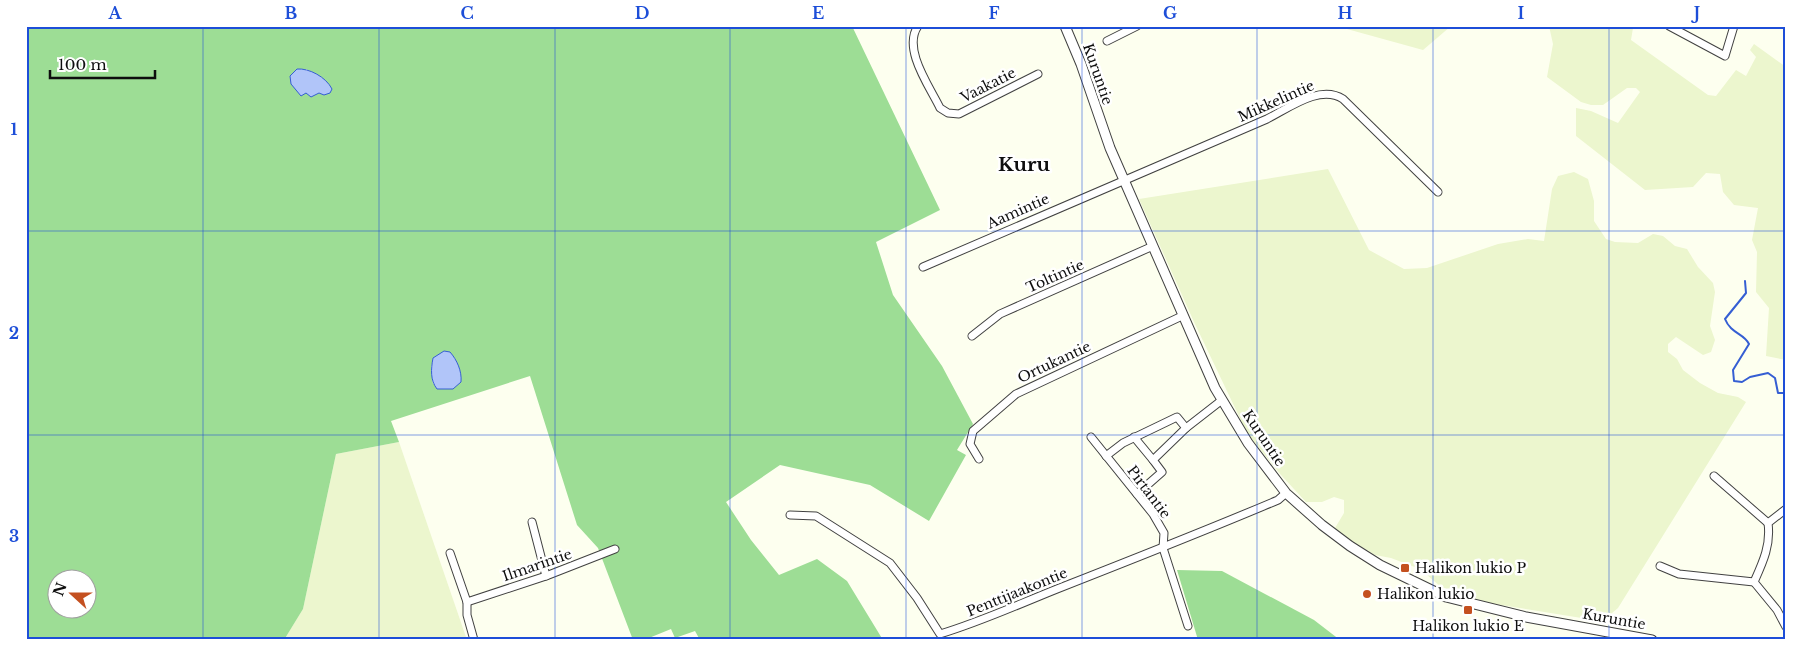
<svg xmlns="http://www.w3.org/2000/svg" width="1812" height="666" font-family="'Libre Baskerville',serif">
	<rect width="100%" height="100%" fill="#fdffef"/>
	<g fill="#ecf6ce">
		<polygon points="1336,26 1451,26 1423,50"/>
		<polygon points="1549,26 1631,26 1633,28 1631,40 1708,95 1716,96 1736,70 1746,76 1756,57 1750,50 1754,44 1786,67 1786,360 1766,356 1769,308 1756,292 1757,252 1752,240 1758,208 1734,205 1723,192 1720,174 1706,173 1693,187 1645,190 1576,136 1576,108 1591,111 1618,123 1640,92 1636,88 1627,88 1603,105 1591,105 1581,102 1547,77 1553,44"/>
		<polygon points="1328,169 1369,250 1404,269 1427,268 1498,244 1528,239 1544,241 1552,189 1558,176 1574,172 1588,179 1594,201 1594,221 1606,239 1615,242 1638,243 1653,234 1663,236 1675,246 1687,249 1698,267 1713,283 1715,292 1710,326 1715,340 1711,352 1703,355 1676,337 1668,344 1668,352 1677,359 1683,370 1700,383 1718,393 1738,397 1746,402 1618,608 1605,619 1594,620 1489,603 1441,587 1420,569 1391,558 1375,555 1346,538 1335,528 1344,513 1344,500 1334,497 1322,502 1306,502 1281,475 1247,433 1194,322 1139,199"/>
		<polygon points="399,442 467,640 284,640 303,609 336,454"/>
	</g>
	<g fill="#9ddd95" fill-rule="evenodd">
		<path d="M26,26H852L940,210L876,242L893,295L942,366L973,424L957,450L966,455L929,521L870,485L780,465L726,502L751,540L779,575L817,559L847,581L883,640H700L695,631L675,638L671,629L644,640H633L598,548L577,525L530,376L391,421L399,442L336,454L303,609L284,640H26ZM306,69L322,78L301,96ZM433,358L458,367L461,382L433,384L431,369ZM58,578H88V608H58Z"/>
		<polygon points="1177,570 1222,571 1314,620 1340,640 1198,640"/>
	</g>
	<g fill="#b1c5f9" stroke="#355ed3">
		<path d="M297,69C309,68 326,77 332,89L330,93L324,95L319,93L311,97L306,93L301,96L291,84L290,76Z"/>
		<path d="M444,351L450,352C457,360 462,371 461,382L453,389H437C430,380 431,369 433,358Z"/>
	</g>
	<g fill="none" stroke-linecap="round" stroke-linejoin="round">
		<path stroke="#355ed3" stroke-width="2" d="M1745,281L1746,293L1725,319C1731,334 1744,333 1749,344L1733,370L1734,381L1742,382L1750,377L1768,373L1775,378L1778,393H1786"/>
		<defs>
			<g id="minor">
				<path d="M918,26C902,49 930,87 940,108L948,113L959,114L1038,74"/>
				<polyline points="1669,26 1725,56 1734,26"/>
				<polyline points="1107,41 1137,26"/>
				<path d="M923,267L1267,119C1289,108 1320,84 1343,99L1438,192"/>
				<polyline points="972,336 1000,314 1153,246"/>
				<polyline points="1091,437 1153,514 1164,533 1163,548 1188,626"/>
				<polyline points="1134,437 1153,460"/>
				<polyline points="1106,456 1123,443 1177,417 1186,428"/>
				<polyline points="979,459 970,444 973,431 1016,394 1182,316"/>
				<polyline points="1714,476 1768,523"/>
				<polyline points="1137,494 1162,472 1153,460 1186,428 1222,400"/>
				<path d="M1786,509L1768,523C1771,545 1763,562 1754,582L1777,610L1786,627"/>
				<path d="M790,515L816,516L890,563L917,598L940,634C980,622 1017,605 1057,589C1131,560 1205,531 1278,500L1286,493"/>
				<polyline points="532,522 546,576"/>
				<polyline points="450,553 467,602 467,615 474,640"/>
				<polyline points="1660,566 1679,574 1754,582"/>
				<polyline points="467,602 546,576 615,549"/>
			</g>
			<polyline id="tertiary" points="1065,26 1081,64 1110,148 1215,388 1248,443 1286,493 1322,525 1350,546 1380,565 1446,597 1526,617 1652,640"/>
		</defs>
		<use href="#minor" stroke="#414141" stroke-width="9"/>
		<use href="#tertiary" stroke="#414141" stroke-width="11"/>
		<use href="#minor" stroke="#fff" stroke-width="7"/>
		<use href="#tertiary" stroke="#fff" stroke-width="9"/>
	</g>
	<path fill="none" stroke="#1d4ed8" stroke-width="1" stroke-opacity="0.55" d="M203,26V640M379,26V640M555,26V640M730,26V640M906,26V640M1082,26V640M1257,26V640M1433,26V640M1609,26V640M26,231H1786M26,435H1786"/>
	<g fill="#c45020" stroke="#fff" stroke-width="2">
		<rect x="1400" y="563" width="10" height="10" rx="2.5"/>
		<circle cx="1367" cy="594" r="5"/>
		<rect x="1463" y="605" width="10" height="10" rx="2.5"/>
	</g>
	<g text-anchor="middle" stroke-width="5" stroke-linejoin="round" paint-order="stroke">
		<g font-size="14" fill="#0e0e0e" stroke="#fff">
			<text transform="translate(1098 74) rotate(71)" y="5">Kuruntie</text>
			<text transform="translate(988 85) rotate(-27)" y="5">Vaakatie</text>
			<text transform="translate(1276 101) rotate(-24)" y="5">Mikkelintie</text>
			<text transform="translate(1018 211) rotate(-24)" y="5">Aamintie</text>
			<text transform="translate(1055 276) rotate(-24)" y="5">Toltintie</text>
			<text transform="translate(1054 362) rotate(-25)" y="5">Ortukantie</text>
			<text transform="translate(1264 438) rotate(56)" y="5">Kuruntie</text>
			<text transform="translate(1149 492) rotate(53)" y="5">Pirtantie</text>
			<text transform="translate(537 565) rotate(-19)" y="5">Ilmarintie</text>
			<text transform="translate(1017 592) rotate(-22)" y="5">Penttijaakontie</text>
			<text transform="translate(1614 619) rotate(10)" y="5">Kuruntie</text>
		</g>
		<g font-size="14" fill="#0e0e0e" stroke="#fff" text-anchor="start">
			<text x="1415" y="573">Halikon lukio P</text>
			<text x="1377" y="599">Halikon lukio</text>
			<text x="1468" y="631" text-anchor="middle">Halikon lukio E</text>
		</g>
		<g font-size="19" font-weight="bold" fill="#0e0e0e" stroke="#fff">
			<text x="1024" y="171">Kuru</text>
		</g>
	</g>
	<rect width="1812" height="666" fill="none" stroke="#ffffff" stroke-width="55"/>
	<g transform="translate(72 594) rotate(291)"><circle r="24" fill="#ffffff" stroke="#9f9f9f"/>
	<path d="M0-4L9 19L0 12L-9 19Z" fill="#c45020"/>
	<text y="-8" font-size="14" font-weight="bold" text-anchor="middle" fill="#0e0e0e">N</text>
	</g>
	<path d="M50 70v8h105v-8" fill="none" stroke="#0e0e0e" stroke-width="2.5"/>
	<text x="58" y="70" font-size="15" fill="#0e0e0e" stroke="#ffffff" stroke-width="4" paint-order="stroke">100 m</text>
	<rect x="28" y="28" width="1756" height="610" fill="none" stroke="#1d4ed8" stroke-width="2"/>
	<g font-size="16" text-anchor="middle" font-weight="bold" fill="#1d4ed8">
		<text x="115" y="19">A</text>
		<text x="291" y="19">B</text>
		<text x="467" y="19">C</text>
		<text x="642" y="19">D</text>
		<text x="818" y="19">E</text>
		<text x="994" y="19">F</text>
		<text x="1170" y="19">G</text>
		<text x="1345" y="19">H</text>
		<text x="1521" y="19">I</text>
		<text x="1697" y="19">J</text>
		<text x="14" y="135">1</text>
		<text x="14" y="339">2</text>
		<text x="14" y="542">3</text>
	</g>
</svg>
